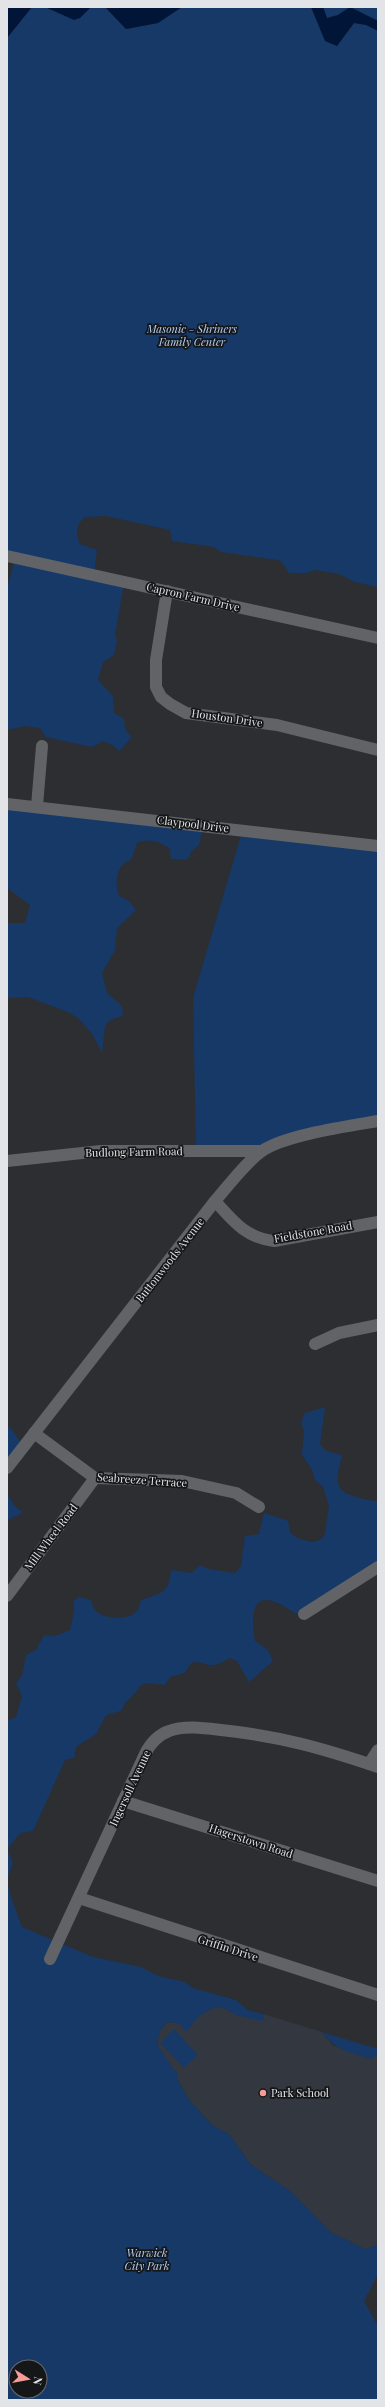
<svg xmlns="http://www.w3.org/2000/svg" width="385" height="2407" font-family="'Playfair Display',serif">
	<rect width="100%" height="100%" fill="#2c2e32"/>
	<polygon fill="#333840" points="213,2008 224,2008 236,2015 264,2020 263,2014 322,2032 332,2045 371,2059 378,2054 378,2245 365,2249 330,2232 290,2191 250,2164 230,2135 212,2125 190,2101 157,2044 160,2031 167,2022 179,2023 190,2028 191,2023 199,2016"/>
	<g fill="#163968" fill-rule="evenodd">
		<path d="M32,7H45L80,18L91,7H105L126,29L158,23L182,7H311L325,41L337,46L354,23L367,25L378,31V587L355,582L339,574L315,570L307,573H289L282,562L277,560L221,552L214,547L172,541L170,530L106,516L84,517C76,527 75,532 80,544L97,550L94,575L124,583L115,635L117,641L114,655L103,662L98,680L113,696L114,713L124,719L125,729L132,737L119,751L113,745L103,741L92,747L46,737L40,728L25,726L7,730V588L15,559L7,557V38Z"/>
		<polygon points="323,7 350,7 338,15 326,18"/>
		<polygon points="350,7 378,7 378,21"/>
		<path d="M7,805L203,827L199,845L192,851L187,860L171,859L170,849C160,841 149,838 137,843L131,860C116,864 114,883 119,896L128,900L136,910L117,928L115,950L102,973L107,993L122,1006L123,1015L109,1021L105,1026L102,1053L93,1035L79,1019L70,1013L28,997L7,998V923H25L30,905L7,888Z"/>
		<polygon points="242,832 378,846 378,1122 291,1139 250,1159 222,1151 196,1149 193,998"/>
		<path d="M325,1407L320,1444L326,1451L342,1455C338,1477 330,1490 356,1497C364,1499 371,1501 378,1501V1567L296,1614C260,1588 248,1599 255,1641L268,1650L273,1661L249,1682L237,1661L230,1658C226,1660 220,1664 215,1665C201,1667 194,1653 185,1673L170,1677L165,1685L148,1683L141,1685C134,1696 126,1699 121,1711L106,1715L96,1734L76,1747L74,1758L65,1760L33,1831L20,1833L7,1850L13,1862L7,1881L11,1897L22,1927L93,1957L141,1967L158,1976L185,1982L193,1988L236,2000L248,2010L263,2014L264,2020L261,2021L236,2015L224,2008H213L199,2016L186,2032L179,2023L167,2022L160,2031L157,2044L174,2070L178,2072V2081L190,2101L212,2125L230,2135L250,2164L290,2191L330,2232L365,2249L378,2245V2274L364,2301L378,2326V2400H7V1721L16,1717L22,1696L16,1683L22,1676L26,1655L36,1650L44,1635L55,1636L70,1630L74,1611V1601L79,1597L91,1600C92,1604 93,1610 98,1613C108,1619 129,1620 137,1611C139,1608 140,1604 141,1600C161,1593 169,1594 171,1570L192,1573L200,1565L208,1569L235,1573L241,1566L245,1536L259,1534L264,1513L288,1521L290,1532L297,1538L312,1542L320,1540L325,1534L329,1505L323,1487L315,1480L312,1470L302,1455L304,1430L301,1423L305,1413ZM16,2367H40V2391H16Z"/>
		<polygon points="10,1427 23,1446 7,1468 7,1428"/>
		<polygon points="7,1494 15,1506 23,1513 7,1520"/>
		<polygon points="174,2029 198,2055 184,2068 160,2043"/>
		<path d="M322,2032L378,2049V2054L371,2059C349,2053 336,2050 322,2032Z"/>
	</g>
	<g fill="#001537">
		<polygon points="7,7 32,7 7,38"/>
		<polygon points="45,7 91,7 80,18 74,20"/>
		<polygon points="105,7 182,7 158,23 126,29"/>
		<polygon points="311,7 323,7 327,18 338,15 350,7 378,21 378,31 366,25 354,23 337,46 325,41"/>
	</g>
	<g fill="none" stroke-linecap="round" stroke-linejoin="round">
		<g stroke="#616367" stroke-width="12">
			<polyline points="7,556 378,638"/>
			<polyline points="167,591 156,660 156,687 161,697 170,704 186,713 277,725 378,750"/>
			<polyline points="7,804 378,846"/>
			<polyline points="37,806 42,746"/>
			<polyline points="7,1161 101,1151 262,1151"/>
			<path d="M215,1201C233,1221 246,1238 274,1241L378,1222"/>
			<polyline points="315,1344 339,1333 378,1325"/>
			<polyline points="34,1433 95,1478 182,1481 236,1493 259,1507"/>
			<path d="M7,1468L215,1201C230,1184 244,1164 262,1151C285,1135 349,1126 378,1121"/>
			<polyline points="7,1596 95,1478"/>
			<polyline points="304,1614 378,1567"/>
			<polyline points="369,1764 378,1750"/>
			<polyline points="123,1801 378,1881"/>
			<polyline points="79,1898 378,1995"/>
			<path d="M50,1959L145,1754C150,1744 158,1735 169,1731C184,1725 205,1728 221,1730C279,1736 322,1748 378,1767"/>
		</g>
	</g>
	<circle fill="#f59c96" stroke="#151618" stroke-width="1.5" cx="263" cy="2093" r="4"/>
	<g text-anchor="middle" stroke-width="3.5" stroke-linejoin="round" paint-order="stroke">
		<g font-size="11" font-style="italic" fill="#b5d1f7" stroke="#151618">
			<text x="192" y="333">Masonic - Shriners<tspan x="192" dy="13">Family Center</tspan></text>
			<text x="147" y="2257">Warwick<tspan x="147" dy="13">City Park</tspan></text>
		</g>
		<g font-size="11" fill="#e3e4e7" stroke="#151618">
			<text transform="translate(193 597) rotate(13)" y="4">Capron Farm Drive</text>
			<text transform="translate(227 718) rotate(8)" y="4">Houston Drive</text>
			<text transform="translate(193 824) rotate(7)" y="4">Claypool Drive</text>
			<text transform="translate(134 1152) rotate(-1)" y="4">Budlong Farm Road</text>
			<text transform="translate(313 1232) rotate(-10)" y="4">Fieldstone Road</text>
			<text transform="translate(170 1260) rotate(-52)" y="4">Buttonwoods Avenue</text>
			<text transform="translate(142 1480) rotate(4)" y="4">Seabreeze Terrace</text>
			<text transform="translate(51 1537) rotate(-53)" y="4">Mill Wheel Road</text>
			<text transform="translate(130 1788) rotate(-65)" y="4">Ingersoll Avenue</text>
			<text transform="translate(251 1841) rotate(18)" y="4">Hagerstown Road</text>
			<text transform="translate(228 1948) rotate(18)" y="4">Griffin Drive</text>
		</g>
		<g font-size="11" fill="#e3e4e7" stroke="#151618" text-anchor="start">
			<text x="271" y="2097">Park School</text>
		</g>
	</g>
	<rect width="385" height="2407" fill="none" stroke="#e3e4e7" stroke-width="16"/>
	<g transform="translate(28 2379) rotate(101)"><circle r="19" fill="#151618" stroke="#67686b"/>
	<path d="M0-3L7 15L0 10L-7 15Z" fill="#f59c96"/>
	<text y="-6" font-size="11" font-weight="bold" text-anchor="middle" fill="#e3e4e7">N</text>
	</g>
</svg>
